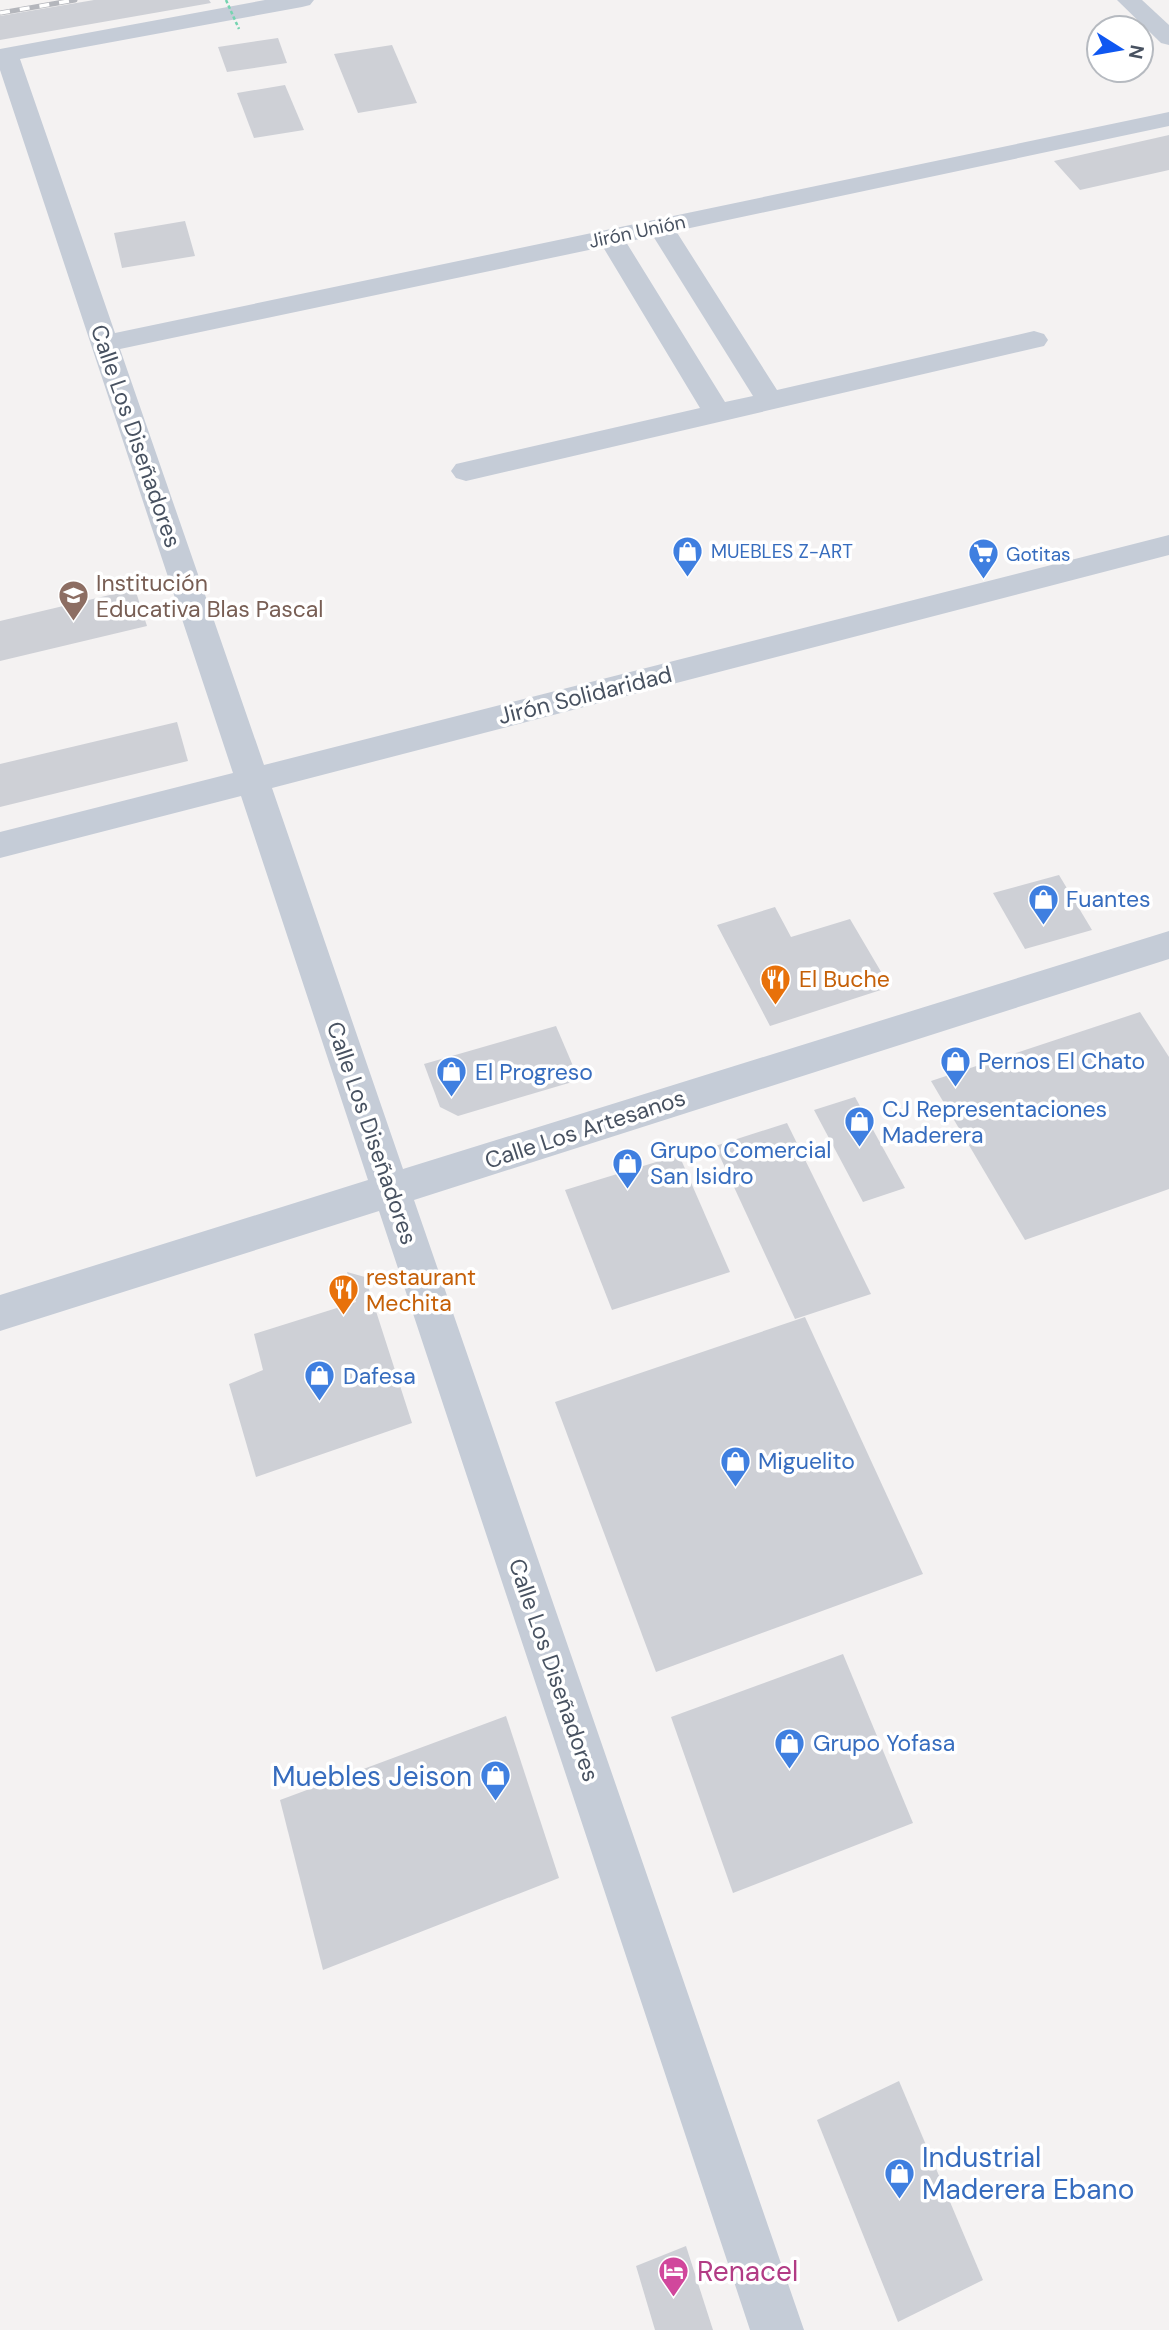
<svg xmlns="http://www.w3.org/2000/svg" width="1169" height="2330" font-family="'DM Sans',sans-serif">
	<rect width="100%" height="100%" fill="#f4f2f2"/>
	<g fill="#ced0d6">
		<polygon points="94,0 209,0 211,3 0,40 0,16"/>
		<polygon points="278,38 287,63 227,72 218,47"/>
		<polygon points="392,45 417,103 358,113 334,54"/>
		<polygon points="285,85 304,130 254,138 237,93"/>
		<polygon points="1169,135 1169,170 1080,190 1054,161"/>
		<polygon points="185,221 195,256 122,268 114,233"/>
		<polygon points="135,589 147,626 0,661 0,621"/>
		<polygon points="177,722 188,761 0,807 0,764"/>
		<polygon points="1059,875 1092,930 1025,949 993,893"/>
		<polygon points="775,907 791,937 850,919 890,987 770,1026 717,925"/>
		<polygon points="1140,1012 1169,1057 1169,1189 1025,1240 931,1081"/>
		<polygon points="556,1026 579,1080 458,1116 440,1107 424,1064"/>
		<polygon points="855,1097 905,1188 863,1202 814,1110"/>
		<polygon points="787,1123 871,1294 795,1319 715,1146"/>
		<polygon points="679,1155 730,1272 612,1310 565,1190"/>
		<polygon points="347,1272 365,1277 412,1423 256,1477 229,1384 263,1370 254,1334 356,1302"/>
		<polygon points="805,1317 923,1574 656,1672 555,1402"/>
		<polygon points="843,1654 913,1823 733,1893 671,1717"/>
		<polygon points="506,1716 559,1878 323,1970 280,1800"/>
		<polygon points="899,2081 983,2280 898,2322 817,2120"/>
		<polygon points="686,2246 713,2330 655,2330 636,2266"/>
	</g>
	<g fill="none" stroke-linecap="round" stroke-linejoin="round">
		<g fill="#c5ccd7" fill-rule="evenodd">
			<path d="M265,0H314L310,5L302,7L20,59L115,333L1169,112V126L676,231L777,390L1034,331L1044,334L1048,340L1044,346L466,481L456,478L451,471L456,464L700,408L603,247L120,349L264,765L1169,535V555L272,788L403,1169L1169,931V959L414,1200L804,2330H750L379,1211L0,1331V1295L368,1180L241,796L0,858V832L233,773L0,70V49ZM653,236L753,396L725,402L626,242Z"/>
			<polygon points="1117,0 1142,0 1169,25 1169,45 1161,43"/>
		</g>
		<defs>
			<polyline id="rail" points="0,13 75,0"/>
		</defs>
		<use href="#rail" stroke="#b4b6bc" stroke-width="5"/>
		<use href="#rail" stroke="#fff" stroke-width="3.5" stroke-dasharray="10" stroke-linecap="butt"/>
		<polyline stroke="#75d3b0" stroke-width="2.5" stroke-dasharray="3.5 2.5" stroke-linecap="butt" points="226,0 239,29"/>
	</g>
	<defs>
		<symbol id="shop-pin" viewBox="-11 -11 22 30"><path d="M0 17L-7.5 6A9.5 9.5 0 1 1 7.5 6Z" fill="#3f7fe0" stroke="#fff"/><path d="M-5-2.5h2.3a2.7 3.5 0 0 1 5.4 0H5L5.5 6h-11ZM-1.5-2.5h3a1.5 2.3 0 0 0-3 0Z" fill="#fff"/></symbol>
		<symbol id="supermarket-pin" viewBox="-11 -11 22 30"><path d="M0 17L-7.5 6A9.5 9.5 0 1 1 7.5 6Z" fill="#3f7fe0" stroke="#fff"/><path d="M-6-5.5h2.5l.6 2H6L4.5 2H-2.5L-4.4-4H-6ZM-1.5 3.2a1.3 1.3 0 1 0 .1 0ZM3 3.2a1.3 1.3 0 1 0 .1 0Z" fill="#fff"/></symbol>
		<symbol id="school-pin" viewBox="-11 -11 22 30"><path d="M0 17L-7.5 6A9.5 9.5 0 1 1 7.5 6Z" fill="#8d6e63" stroke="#fff"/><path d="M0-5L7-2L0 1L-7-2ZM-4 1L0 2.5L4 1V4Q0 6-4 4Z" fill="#fff"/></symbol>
		<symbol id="restaurant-pin" viewBox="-11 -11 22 30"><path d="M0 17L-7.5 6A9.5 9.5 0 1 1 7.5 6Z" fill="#e8710a" stroke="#fff"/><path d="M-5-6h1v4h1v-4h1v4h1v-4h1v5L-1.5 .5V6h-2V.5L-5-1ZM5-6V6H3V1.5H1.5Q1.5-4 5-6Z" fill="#fff"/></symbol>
		<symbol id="hotel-pin" viewBox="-11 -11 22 30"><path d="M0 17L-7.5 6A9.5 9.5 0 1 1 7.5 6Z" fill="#d1479c" stroke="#fff"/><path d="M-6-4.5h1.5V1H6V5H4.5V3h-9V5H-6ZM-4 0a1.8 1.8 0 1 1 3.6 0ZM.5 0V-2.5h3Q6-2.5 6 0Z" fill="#fff"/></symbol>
	</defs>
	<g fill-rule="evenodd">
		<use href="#shop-pin" x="670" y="534" width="35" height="47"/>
		<use href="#supermarket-pin" x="966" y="536" width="35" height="47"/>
		<use href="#school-pin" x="56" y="578" width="35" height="47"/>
		<use href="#shop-pin" x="1026" y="882" width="35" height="47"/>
		<use href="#restaurant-pin" x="758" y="962" width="35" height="47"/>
		<use href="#shop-pin" x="938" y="1044" width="35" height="47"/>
		<use href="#shop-pin" x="434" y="1054" width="35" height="47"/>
		<use href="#shop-pin" x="842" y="1104" width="35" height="47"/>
		<use href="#shop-pin" x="610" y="1146" width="35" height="47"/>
		<use href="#restaurant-pin" x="326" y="1272" width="35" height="47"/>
		<use href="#shop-pin" x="302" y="1358" width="35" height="47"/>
		<use href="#shop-pin" x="718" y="1444" width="35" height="47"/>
		<use href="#shop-pin" x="772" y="1726" width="35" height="47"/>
		<use href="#shop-pin" x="478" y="1758" width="35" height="47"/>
		<use href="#shop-pin" x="882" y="2156" width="35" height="47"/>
		<use href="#hotel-pin" x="656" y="2254" width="35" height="47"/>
	</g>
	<g text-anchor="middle" stroke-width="7" stroke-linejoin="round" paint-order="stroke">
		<g font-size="19" fill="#485261" stroke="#fff">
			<text transform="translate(637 231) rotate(-12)" y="7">Jirón Unión</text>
		</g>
		<g font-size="19" fill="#366cbe" stroke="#fff" text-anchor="start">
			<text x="711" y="558">MUEBLES Z-ART</text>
			<text x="1006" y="561">Gotitas</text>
		</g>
		<g font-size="23" fill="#485261" stroke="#fff">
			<text transform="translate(136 436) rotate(71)" y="8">Calle Los Diseñadores</text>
			<text transform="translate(585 695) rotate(-14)" y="8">Jirón Solidaridad</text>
			<text transform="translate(585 1129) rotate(-18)" y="8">Calle Los Artesanos</text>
			<text transform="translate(372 1133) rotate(71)" y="8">Calle Los Diseñadores</text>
			<text transform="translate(554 1670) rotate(71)" y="8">Calle Los Diseñadores</text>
		</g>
		<g font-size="23" fill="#785e54" stroke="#fff" text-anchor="start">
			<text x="96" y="591">Institución<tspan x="96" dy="26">Educativa Blas Pascal</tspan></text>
		</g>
		<g font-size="23" fill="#366cbe" stroke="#fff" text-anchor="start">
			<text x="1066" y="907">Fuantes</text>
			<text x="978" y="1069">Pernos El Chato</text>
			<text x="475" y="1080">El Progreso</text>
			<text x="882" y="1117">CJ Representaciones<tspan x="882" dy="26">Maderera</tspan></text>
			<text x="650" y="1158">Grupo Comercial<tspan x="650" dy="26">San Isidro</tspan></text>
			<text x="343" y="1384">Dafesa</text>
			<text x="758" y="1469">Miguelito</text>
			<text x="813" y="1751">Grupo Yofasa</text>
		</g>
		<g font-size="23" fill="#c56008" stroke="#fff" text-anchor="start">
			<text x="799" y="987">El Buche</text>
			<text x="366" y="1285">restaurant<tspan x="366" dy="26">Mechita</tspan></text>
		</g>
		<g font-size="28" fill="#366cbe" stroke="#fff" text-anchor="end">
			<text x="472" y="1786">Muebles Jeison</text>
			<text x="922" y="2167" text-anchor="start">Industrial<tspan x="922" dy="32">Maderera Ebano</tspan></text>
		</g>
		<g font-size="28" fill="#b23c85" stroke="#fff" text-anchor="start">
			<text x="697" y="2281">Renacel</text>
		</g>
	</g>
	<g transform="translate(1120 49) rotate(101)"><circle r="33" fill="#ffffff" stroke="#b6bac0" stroke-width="2"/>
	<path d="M0-5L12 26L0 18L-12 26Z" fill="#0f57f1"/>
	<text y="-10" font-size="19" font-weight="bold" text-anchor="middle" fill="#485261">N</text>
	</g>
</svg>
